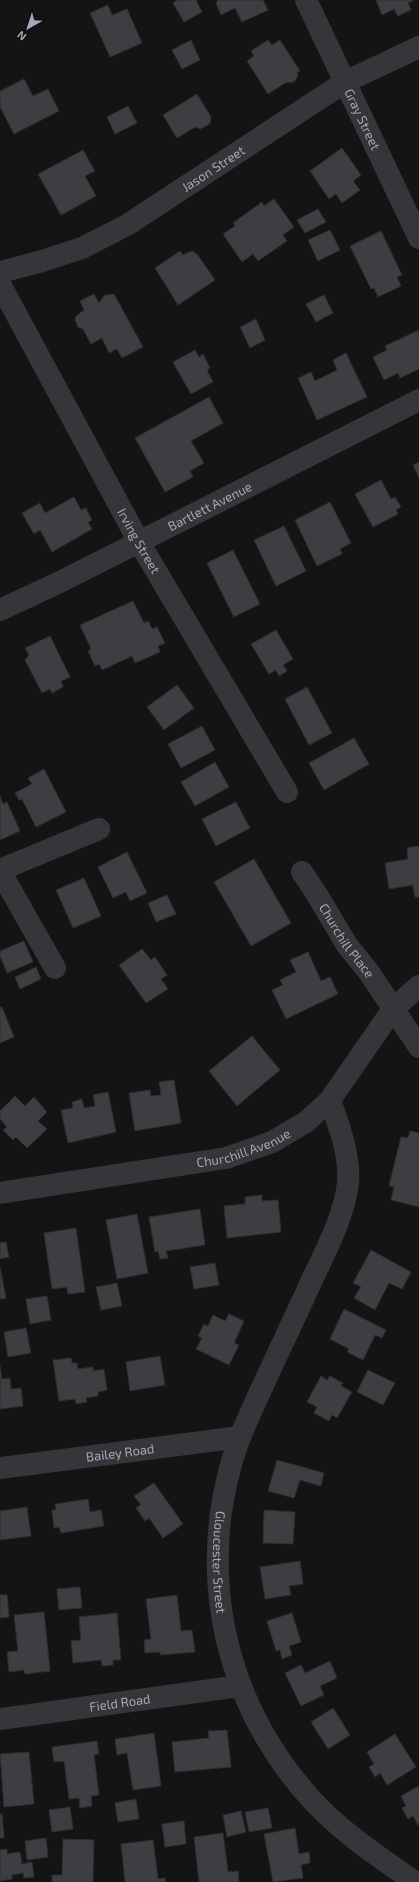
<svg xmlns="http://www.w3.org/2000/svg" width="419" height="1882" font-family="'Exo 2',sans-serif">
	<rect width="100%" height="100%" fill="#141415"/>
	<g fill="#3e3e42" stroke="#2e2e31">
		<polygon points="178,0 196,0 202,12 184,22 173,3"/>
		<polygon points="218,0 263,0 268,10 242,22 235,8 221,15 216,3"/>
		<polygon points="376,0 414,0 408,3 411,10 398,16 394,9 382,15"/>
		<polygon points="108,5 112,15 127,9 142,43 110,57 90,13"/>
		<polygon points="191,40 200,60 182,69 172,50"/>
		<polygon points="268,40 272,45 280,40 300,71 297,72 298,76 294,82 285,83 268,94 247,61 254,56 251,51"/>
		<polygon points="24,79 33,96 48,89 59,111 14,134 0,107 0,91"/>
		<polygon points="197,94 211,117 210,124 200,129 195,127 177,138 163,115"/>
		<polygon points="128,106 137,123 115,134 107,117"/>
		<polygon points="342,148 361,175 353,181 360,190 342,203 336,194 329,199 310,171"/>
		<polygon points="83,150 95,171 85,176 96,196 61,215 38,174"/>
		<polygon points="274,199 294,227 283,235 287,241 258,261 253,254 242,262 223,234 235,226 233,223 262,202 264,206"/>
		<polygon points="318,209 326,222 305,233 297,220"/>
		<polygon points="330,230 340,250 318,261 308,240"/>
		<polygon points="381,231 402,275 397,277 401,286 378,297 374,288 371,289 350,246"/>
		<polygon points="180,251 183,255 192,251 197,254 215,280 178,305 155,268"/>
		<polygon points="94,294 99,303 105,295 114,294 143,347 122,358 117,349 109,353 102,338 91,344 83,329 78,327 75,320 76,316 84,310 80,301"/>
		<polygon points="324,295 333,313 316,322 306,304"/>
		<polygon points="256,319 265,340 250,348 240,327"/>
		<polygon points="419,330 419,369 400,378 398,373 384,380 373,357 387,350 385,346"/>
		<polygon points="195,350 199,357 203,354 210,368 207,370 213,382 191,394 173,362"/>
		<polygon points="346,353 367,397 317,420 298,378 311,372 315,381 337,370 333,360"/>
		<polygon points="209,397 223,423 191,441 204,463 190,471 193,477 165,492 135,438"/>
		<polygon points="419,462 419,478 413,465"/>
		<polygon points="381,480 391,499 395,497 401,507 396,510 398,514 373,527 355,494"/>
		<polygon points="74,497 81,510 86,508 92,520 88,522 92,529 52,552 40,530 34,534 22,513 40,503 45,513"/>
		<polygon points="330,502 351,543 340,549 342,554 317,566 295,520"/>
		<polygon points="284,526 306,571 276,586 254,540"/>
		<polygon points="233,550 260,604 234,617 207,563"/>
		<polygon points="133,601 144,623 148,621 152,629 157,627 165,643 158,646 160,652 135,663 132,656 102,670 99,664 95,666 88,651 91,649 80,625"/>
		<polygon points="276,630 293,659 283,665 287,671 279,676 276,670 269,674 251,644"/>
		<polygon points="50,636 70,677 61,681 63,687 52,693 50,689 42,693 25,660 29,655 25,648"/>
		<polygon points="177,685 194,708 164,730 147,707"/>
		<polygon points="307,687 332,733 309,745 285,699"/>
		<polygon points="202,726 215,750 181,768 168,744"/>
		<polygon points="354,738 369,764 324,790 309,763"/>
		<polygon points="215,762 229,787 195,806 181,782"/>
		<polygon points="44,769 66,812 36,827 22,799 19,800 15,793 32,784 28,778"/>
		<polygon points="0,796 3,804 7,802 20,831 0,840"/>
		<polygon points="236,802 250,828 216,846 202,819"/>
		<polygon points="419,846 419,897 415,897 413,885 389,889 385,863 408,859 407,848"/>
		<polygon points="127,852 147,893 130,901 126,892 113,898 98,867"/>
		<polygon points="254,859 291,923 251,946 214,882"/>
		<polygon points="84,878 101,916 73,928 56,890"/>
		<polygon points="167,895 176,914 156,922 148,903"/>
		<polygon points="24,941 33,962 7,973 0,956 0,951"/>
		<polygon points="142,949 151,960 155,957 167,975 161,979 168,989 146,1003 119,965"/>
		<polygon points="308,952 321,981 330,977 338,994 286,1019 272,990 283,985 280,980 296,972 290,960"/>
		<polygon points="36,967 41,979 20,989 15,977"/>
		<polygon points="0,1007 2,1007 14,1037 0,1043"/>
		<polygon points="252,1036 280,1070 237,1106 209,1071"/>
		<polygon points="174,1080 181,1123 135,1131 129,1093 150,1090 151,1096 161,1095 159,1082"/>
		<polygon points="108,1092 116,1132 68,1143 61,1110 73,1108 72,1102 82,1099 84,1108 95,1106 93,1095"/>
		<polygon points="15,1096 25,1106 34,1097 47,1112 38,1121 47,1129 27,1148 16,1137 13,1140 3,1130 7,1127 0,1119 0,1111"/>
		<polygon points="410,1131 419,1133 419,1207 391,1200 394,1187 389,1186 401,1137 408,1138"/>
		<polygon points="262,1195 262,1201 278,1200 281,1232 227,1238 224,1206 245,1204 245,1197"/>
		<polygon points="200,1209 205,1245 166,1251 168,1258 160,1259 158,1251 155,1252 149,1217"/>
		<polygon points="137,1214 148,1273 117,1279 106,1220"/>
		<polygon points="76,1228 85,1292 68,1294 67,1287 52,1289 44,1233"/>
		<polygon points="6,1242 9,1257 0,1259 0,1243"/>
		<polygon points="371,1250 411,1272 402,1289 389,1283 375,1310 354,1298 361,1287 353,1283"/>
		<polygon points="215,1263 219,1285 194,1289 190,1267"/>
		<polygon points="0,1267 6,1298 0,1299"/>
		<polygon points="117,1283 122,1306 101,1310 96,1287"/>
		<polygon points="47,1296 51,1320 30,1324 26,1299"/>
		<polygon points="344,1309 386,1330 382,1338 375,1335 363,1360 347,1352 349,1349 330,1339"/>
		<polygon points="229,1314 244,1321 234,1343 239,1345 229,1365 196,1349 202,1338 198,1336 204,1324 208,1326 213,1315 225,1321"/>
		<polygon points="26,1328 31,1353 8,1357 4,1332"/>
		<polygon points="160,1356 165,1385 130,1391 126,1362"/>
		<polygon points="71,1358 72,1363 77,1363 78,1369 93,1367 93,1371 104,1369 107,1390 98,1392 98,1396 86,1398 87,1402 76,1404 75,1399 59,1401 53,1360"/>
		<polygon points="0,1366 2,1379 10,1378 11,1389 21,1388 23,1406 0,1409"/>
		<polygon points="368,1370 395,1383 383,1405 357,1392"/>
		<polygon points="321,1376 327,1380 330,1376 343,1383 341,1386 352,1392 337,1418 332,1415 329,1421 314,1413 317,1407 307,1402"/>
		<polygon points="277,1460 324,1473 321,1486 300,1480 294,1498 268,1491"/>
		<polygon points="154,1483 183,1524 163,1538 149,1518 145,1521 136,1508 141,1505 134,1496"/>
		<polygon points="88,1499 90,1512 101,1510 104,1526 61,1533 59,1527 54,1528 52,1510 56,1510 55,1504"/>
		<polygon points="27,1507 31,1536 0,1540 0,1511"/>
		<polygon points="264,1510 295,1512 293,1544 263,1543"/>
		<polygon points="300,1561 303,1584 289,1586 291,1595 265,1599 260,1567"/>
		<polygon points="80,1587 82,1608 59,1610 57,1589"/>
		<polygon points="0,1595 7,1595 9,1617 0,1618"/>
		<polygon points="177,1595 181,1631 192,1630 195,1652 160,1655 160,1652 145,1653 144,1640 151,1639 146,1599"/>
		<polygon points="44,1612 50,1671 25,1674 24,1670 9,1672 7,1652 18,1651 14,1615"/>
		<polygon points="117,1613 121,1660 113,1660 113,1665 102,1666 101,1660 73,1663 71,1641 81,1640 79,1617"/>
		<polygon points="292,1613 301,1642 289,1646 292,1655 282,1659 280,1650 276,1651 267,1621"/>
		<polygon points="330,1661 337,1678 320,1686 324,1695 301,1706 285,1673 301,1665 305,1673"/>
		<polygon points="333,1708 350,1735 328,1749 311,1722"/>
		<polygon points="227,1730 231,1767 175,1772 172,1742 209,1738 208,1731"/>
		<polygon points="154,1733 161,1786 133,1790 127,1753 117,1755 115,1739"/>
		<polygon points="395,1734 416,1767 387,1785 380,1773 375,1777 369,1767 374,1764 367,1752"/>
		<polygon points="97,1741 99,1754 94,1755 99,1795 91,1796 92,1806 80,1808 79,1798 69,1799 64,1761 54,1762 52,1747"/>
		<polygon points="29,1752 34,1804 4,1807 0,1754"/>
		<polygon points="419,1786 419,1825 418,1825 413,1816 408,1819 402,1808 406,1806 401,1796"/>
		<polygon points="136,1799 139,1819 118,1822 115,1803"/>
		<polygon points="70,1807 73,1829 52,1832 49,1810"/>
		<polygon points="268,1808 272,1828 249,1832 245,1812"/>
		<polygon points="241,1811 246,1832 227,1837 223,1815"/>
		<polygon points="0,1814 2,1814 4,1838 0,1838"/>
		<polygon points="184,1821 186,1844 165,1847 162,1824"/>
		<polygon points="295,1828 299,1854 309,1852 310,1863 301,1865 303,1878 273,1882 264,1834"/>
		<polygon points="223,1833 228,1872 238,1871 239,1882 199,1882 194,1837"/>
		<polygon points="46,1838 48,1857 27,1860 25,1841"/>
		<polygon points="63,1839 94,1840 93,1882 52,1882 52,1875 62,1875"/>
		<polygon points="153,1840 158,1879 165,1878 166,1882 125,1882 121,1844"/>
		<polygon points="7,1849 7,1854 20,1852 22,1864 32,1862 34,1877 24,1878 23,1873 12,1875 12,1879 0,1881 0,1850"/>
	</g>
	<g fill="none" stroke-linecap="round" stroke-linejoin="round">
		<g stroke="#35353a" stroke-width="22">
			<path id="s1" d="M306,0L419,238"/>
			<path id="s2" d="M0,272L39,262L82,248L127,225L345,82L419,47"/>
			<path id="s3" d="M0,284L139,542L287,792"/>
			<path id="s4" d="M0,610L60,582L419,400"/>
			<polyline points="0,870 99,829"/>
			<polyline points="0,871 55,968"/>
			<path id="s5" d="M302,872L316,893L347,945L368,971L419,1047"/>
			<path id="s6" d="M330,1100C339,1126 350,1154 348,1182C345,1215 325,1252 311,1282C288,1333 263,1383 241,1435C231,1459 225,1487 221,1512C207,1618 239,1719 311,1799C341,1832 379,1857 415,1882"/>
			<path id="s7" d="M0,1193L226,1158L272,1142L306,1122L330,1100L393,1009L419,986"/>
			<path id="s8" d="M0,1468L240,1437"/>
			<path id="s9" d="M0,1719L240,1686"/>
		</g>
	</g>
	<g text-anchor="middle" stroke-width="3" stroke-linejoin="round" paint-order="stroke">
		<g font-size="13" fill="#a5a8b6" stroke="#0f0f10">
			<text dy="5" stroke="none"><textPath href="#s1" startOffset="132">Gray Street</textPath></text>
			<text dy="5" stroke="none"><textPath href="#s2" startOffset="239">Jason Street</textPath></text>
			<text dy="5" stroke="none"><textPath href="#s4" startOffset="234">Bartlett Avenue</textPath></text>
			<text dy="5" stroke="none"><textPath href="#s3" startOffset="292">Irving Street</textPath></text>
			<text dy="5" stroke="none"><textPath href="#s5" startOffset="82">Churchill Place</textPath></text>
			<text dy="5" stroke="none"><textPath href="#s7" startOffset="248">Churchill Avenue</textPath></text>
			<text dy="5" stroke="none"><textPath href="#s8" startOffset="121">Bailey Road</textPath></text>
			<text dy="5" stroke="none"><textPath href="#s6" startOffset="490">Gloucester Street</textPath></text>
			<text dy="5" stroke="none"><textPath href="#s9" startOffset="121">Field Road</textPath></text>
		</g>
	</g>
	<g transform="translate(28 28) rotate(219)" stroke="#0f0f10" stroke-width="3" paint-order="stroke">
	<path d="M0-3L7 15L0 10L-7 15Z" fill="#a5a8b6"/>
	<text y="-6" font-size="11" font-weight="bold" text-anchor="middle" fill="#a5a8b6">N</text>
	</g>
</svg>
